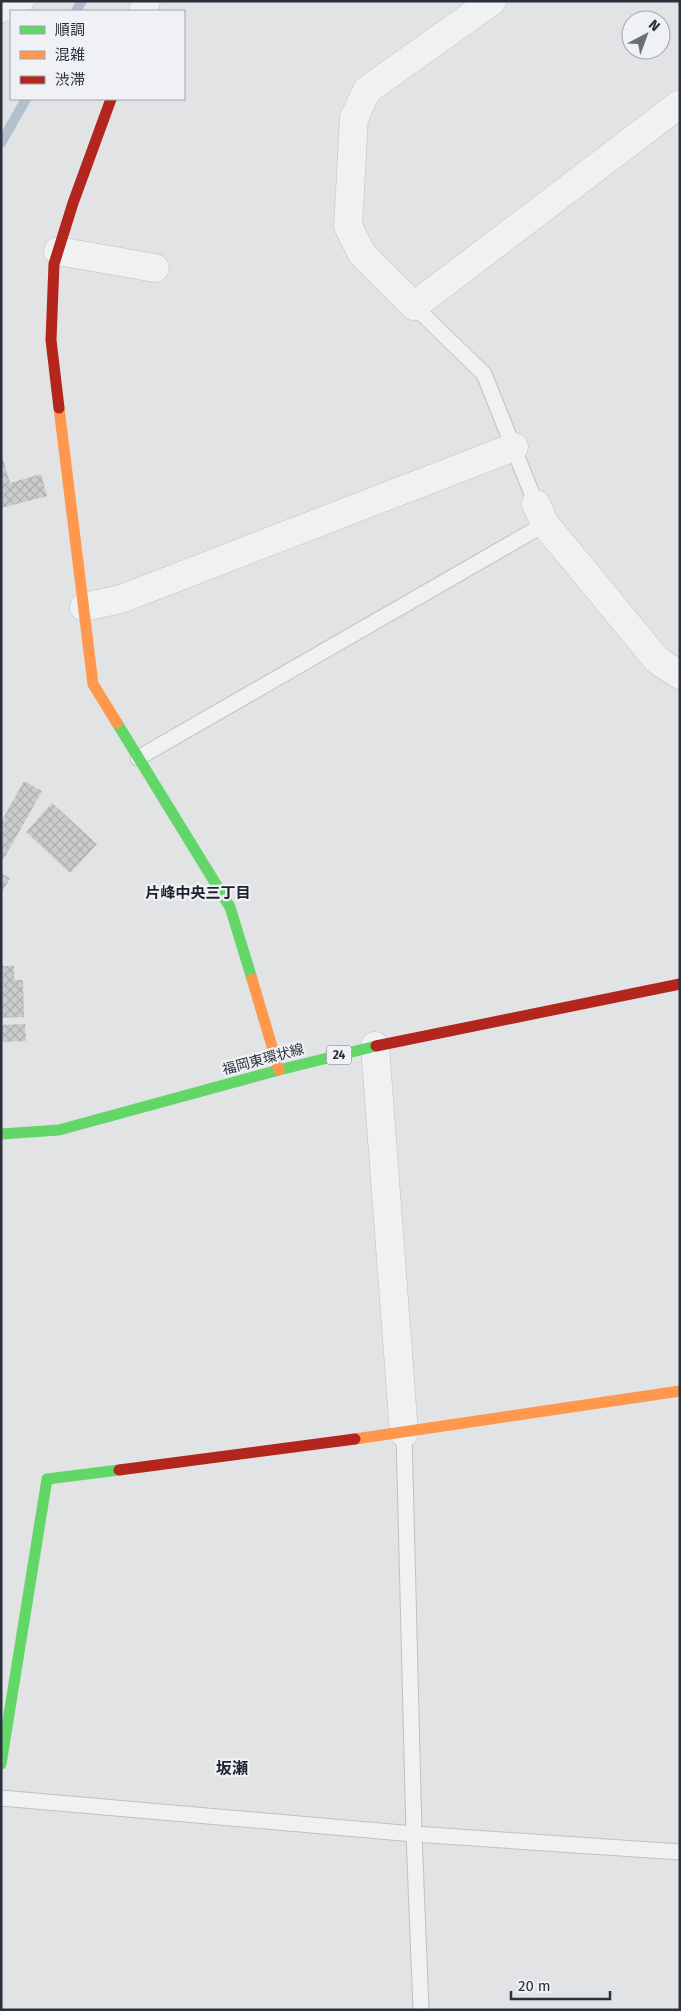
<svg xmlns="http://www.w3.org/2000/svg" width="681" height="2011" font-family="'Fira Sans','Noto Sans JP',sans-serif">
	<defs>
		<pattern id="building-cross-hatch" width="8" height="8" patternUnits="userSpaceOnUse" patternTransform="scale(1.25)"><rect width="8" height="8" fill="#c9cbcd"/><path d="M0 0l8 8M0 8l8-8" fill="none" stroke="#adafb1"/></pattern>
	</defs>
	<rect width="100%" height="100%" fill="#e1e3e5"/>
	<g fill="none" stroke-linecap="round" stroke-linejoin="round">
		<g stroke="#b2c0ce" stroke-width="10">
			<polyline points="76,11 82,1"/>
			<polyline points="1,143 26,99"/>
		</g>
	</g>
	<g fill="url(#building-cross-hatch)">
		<polygon points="1,452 10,483 41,474 47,496 1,508"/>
		<polygon points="24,781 42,791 3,860 1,859 1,822"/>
		<polygon points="52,803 97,844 70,873 26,832"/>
		<polygon points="1,873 10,878 1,894"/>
		<polygon points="1,966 14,966 14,980 23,980 24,1017 1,1018"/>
		<polygon points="25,1024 26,1041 2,1042 1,1025"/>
	</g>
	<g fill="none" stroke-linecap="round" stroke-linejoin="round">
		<defs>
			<g id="lane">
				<polyline points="414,306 484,374 536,504"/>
				<polyline points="138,758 545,524"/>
				<polyline points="404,1433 414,1834 421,2010"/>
				<polyline points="1,1798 414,1834 680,1852"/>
			</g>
			<g id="street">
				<polyline points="492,1 367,90 354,118 348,226 362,254 414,306 680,104"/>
				<polyline points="1,8 20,1"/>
				<polyline points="143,11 146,1"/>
				<polyline points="58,251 155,268"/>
				<polyline points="536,504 545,524 657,660 680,675"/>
				<polyline points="84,607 121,599 514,447"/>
				<polyline points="375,1046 404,1433"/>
			</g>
		</defs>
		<use href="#lane" stroke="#bfc1c3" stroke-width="17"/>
		<use href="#street" stroke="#bfc1c3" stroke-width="29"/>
		<use href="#lane" stroke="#f0f1f3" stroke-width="15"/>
		<use href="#street" stroke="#f0f1f3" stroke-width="28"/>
		<g stroke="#63d668" stroke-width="11">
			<polyline points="117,723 230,907 252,979"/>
			<polyline points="1,1134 59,1130 279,1070 376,1046"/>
			<polyline points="1,1764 47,1479 119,1470"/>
		</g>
		<g stroke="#ff974d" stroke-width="11">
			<polyline points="59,408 93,684 117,723"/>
			<polyline points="252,979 279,1070"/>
			<polyline points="355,1439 680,1391"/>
		</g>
		<g stroke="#b3261e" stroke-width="11">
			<polyline points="59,408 51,340 54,264 73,203 111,99"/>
			<polyline points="376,1046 680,984"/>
			<polyline points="119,1470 355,1439"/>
		</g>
	</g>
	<g text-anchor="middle" stroke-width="4.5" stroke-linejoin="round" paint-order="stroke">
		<rect fill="#eff1f5" stroke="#656b74" stroke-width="1" x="326.5" y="1045.5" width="25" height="19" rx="4"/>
		<g font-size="12" font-weight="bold" fill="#2a313d">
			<text x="339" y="1059">24</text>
		</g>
		<g font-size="14" fill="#2a313d" stroke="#eff1f5">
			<text transform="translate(263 1059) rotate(-15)" y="5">福岡東環状線</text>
		</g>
		<g font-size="15" font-weight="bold" fill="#1c222d" stroke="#eff1f5">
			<text x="198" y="898">片峰中央三丁目</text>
		</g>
		<g font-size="16" font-weight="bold" fill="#1c222d" stroke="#eff1f5">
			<text x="232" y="1774">坂瀬</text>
		</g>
	</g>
	<rect width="681" height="2011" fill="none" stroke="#2a313d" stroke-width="5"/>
	<rect x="10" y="10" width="175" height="90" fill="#eff1f5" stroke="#a0a4ab"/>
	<rect x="20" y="26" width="25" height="8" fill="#63d668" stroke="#a0a4ab"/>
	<text x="55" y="35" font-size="15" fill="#2a313d">順調</text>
	<rect x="20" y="51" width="25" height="8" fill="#ff974d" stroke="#a0a4ab"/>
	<text x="55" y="60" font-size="15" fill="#2a313d">混雑</text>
	<rect x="20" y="76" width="25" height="8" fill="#b3261e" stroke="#a0a4ab"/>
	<text x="55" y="85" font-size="15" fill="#2a313d">渋滞</text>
	<g transform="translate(646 35) rotate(41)"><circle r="24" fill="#eff1f5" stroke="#a0a4ab"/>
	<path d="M0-4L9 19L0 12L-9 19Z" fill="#6a6f78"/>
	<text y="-8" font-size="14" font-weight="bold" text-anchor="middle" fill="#2a313d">N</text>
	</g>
	<path d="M511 1991v8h99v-8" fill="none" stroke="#2a313d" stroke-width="2.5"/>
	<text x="518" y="1991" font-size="15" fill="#2a313d" stroke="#eff1f5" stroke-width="4" paint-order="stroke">20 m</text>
</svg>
